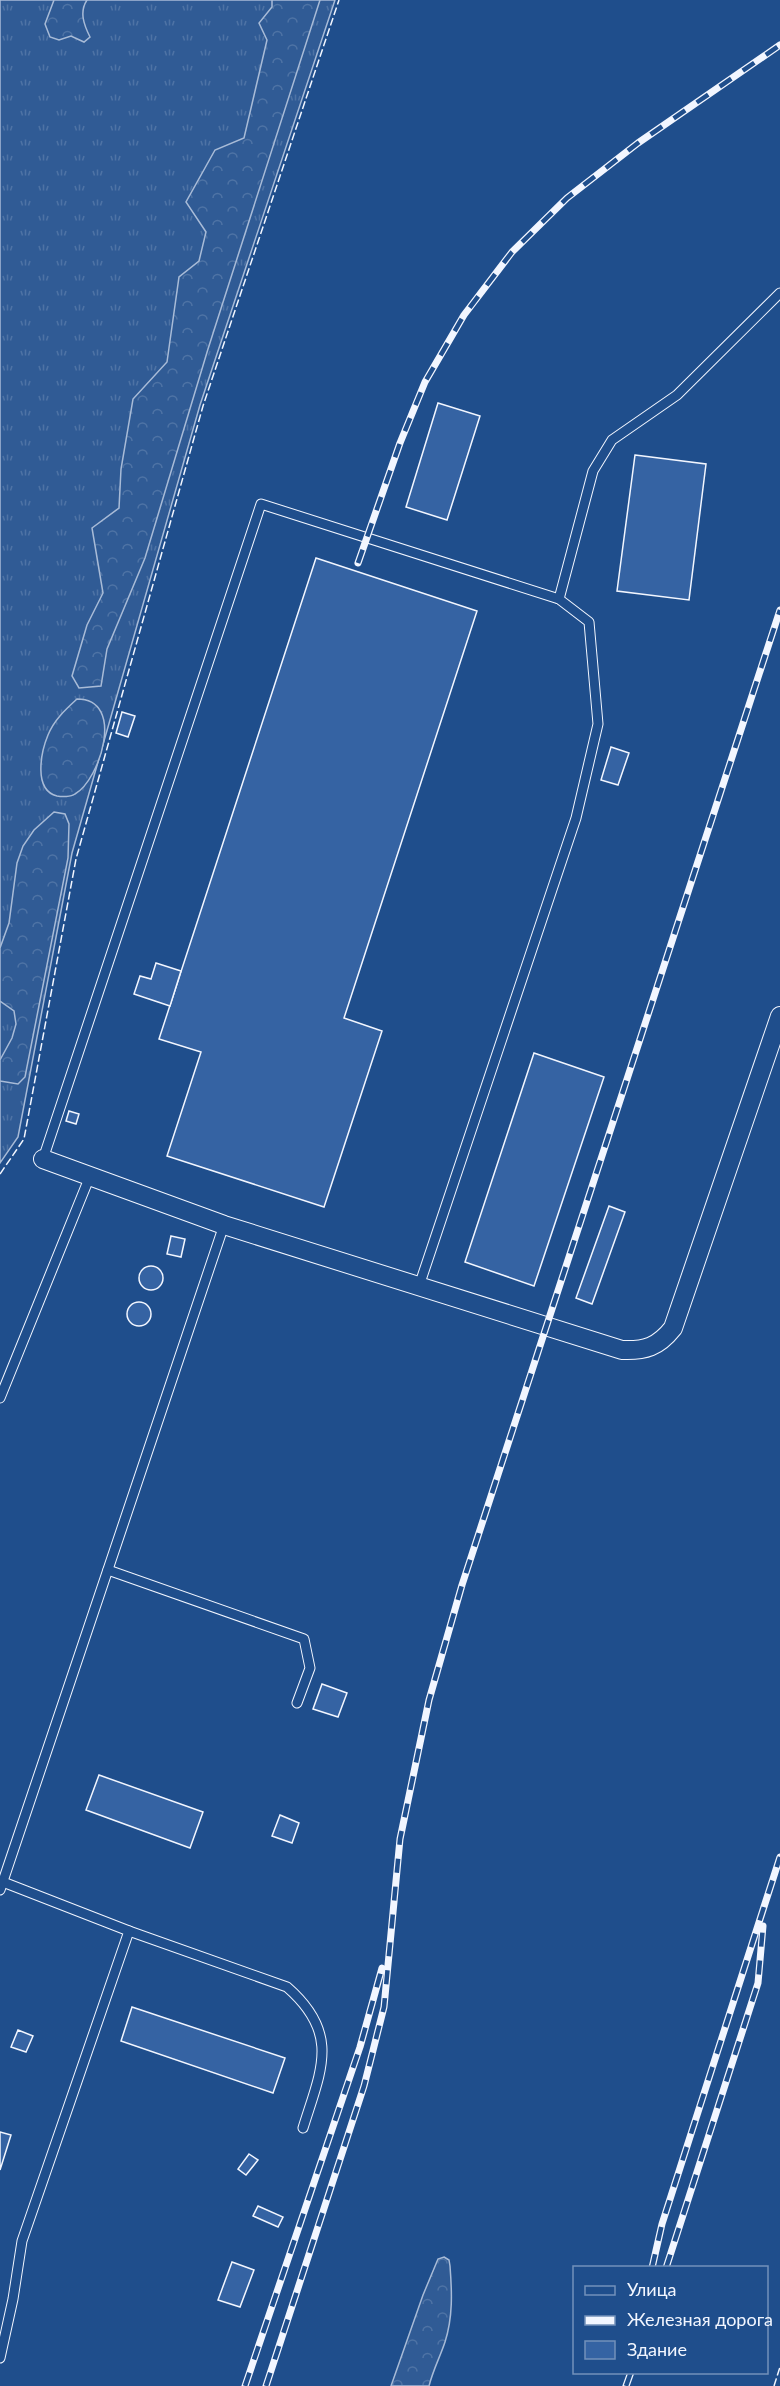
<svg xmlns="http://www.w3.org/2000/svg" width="780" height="2386" font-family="Lato,sans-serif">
	<defs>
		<pattern id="grass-tufts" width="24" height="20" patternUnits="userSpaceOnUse" patternTransform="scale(1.5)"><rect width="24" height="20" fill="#305b95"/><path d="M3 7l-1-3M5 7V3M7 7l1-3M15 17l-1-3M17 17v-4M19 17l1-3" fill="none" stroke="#4e73a5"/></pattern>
		<pattern id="forest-crowns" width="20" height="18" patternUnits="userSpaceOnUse" patternTransform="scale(1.5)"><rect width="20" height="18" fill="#305b95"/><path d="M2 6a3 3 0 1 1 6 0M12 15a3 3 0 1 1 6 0" fill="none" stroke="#4e73a5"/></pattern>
	</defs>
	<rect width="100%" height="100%" fill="#1f4e8c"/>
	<polygon fill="url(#grass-tufts)" stroke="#a8bbd7" stroke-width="1.5" points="0,0 335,0 200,405 72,853 18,1137 0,1163"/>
	<g fill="url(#forest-crowns)" stroke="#a8bbd7" stroke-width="1.5">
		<path d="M54,0H87C79,12 84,25 90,37L84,42L71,36L59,40L50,37L45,24Z"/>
		<polygon points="272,0 320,0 208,349 145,558 107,649 101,686 79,688 72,676 87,625 103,593 92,528 119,508 121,469 133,399 167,362 179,277 199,261 206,232 186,202 215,150 244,138 267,40 259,23 272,7"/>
		<path d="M77,699C126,699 100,780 75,794C71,797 62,797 57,796C33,790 41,752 48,735C54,720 65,710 77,699Z"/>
		<polygon points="54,812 65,814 69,824 68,858 25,1077 18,1084 0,1081 0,1060 12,1038 16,1024 14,1011 0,1001 0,948 9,923 17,863 23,846 34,830"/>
		<path d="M444,2257L449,2260L450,2266C452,2292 453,2317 445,2342C440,2357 433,2370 429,2386H391L423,2295L438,2259Z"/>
	</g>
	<g fill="#3563a3" stroke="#f2f6ff" stroke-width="1.5">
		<polygon points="438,403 480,416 447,520 406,507"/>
		<polygon points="635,455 706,464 689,600 617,591"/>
		<polygon points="316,558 477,611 344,1018 382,1031 324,1207 167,1156 201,1052 159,1039"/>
		<polygon points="122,712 135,716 128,737 116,733"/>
		<polygon points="611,747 629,753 618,785 601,780"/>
		<polygon points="156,963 181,971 170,1006 134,994 140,976 151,979"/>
		<polygon points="534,1053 604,1077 534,1286 465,1262"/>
		<polygon points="69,1111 79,1114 76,1124 66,1121"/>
		<polygon points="609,1206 625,1212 592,1304 576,1298"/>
		<polygon points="171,1236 185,1239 181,1257 167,1254"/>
		<circle cx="151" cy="1278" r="12"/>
		<circle cx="139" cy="1314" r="12"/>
		<polygon points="322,1684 347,1693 338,1717 313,1709"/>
		<polygon points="99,1775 203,1812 190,1848 86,1810"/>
		<polygon points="280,1815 299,1823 292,1843 272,1836"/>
		<polygon points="132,2007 285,2058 273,2093 121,2041"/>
		<polygon points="18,2030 33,2036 26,2052 11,2047"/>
		<polygon points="0,2132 11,2135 0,2170"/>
		<polygon points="249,2154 258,2160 246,2175 238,2169"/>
		<polygon points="258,2206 283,2217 278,2227 253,2216"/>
		<polygon points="232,2262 254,2270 240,2307 218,2300"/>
	</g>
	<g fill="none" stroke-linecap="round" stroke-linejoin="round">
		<defs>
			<g id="lane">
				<polyline points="559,599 593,471 612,440 677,395 780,293"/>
				<polyline points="43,1159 261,504 559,599 589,622 598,724 576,818 419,1286"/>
				<polyline points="0,1398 90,1176"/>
				<polyline points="108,1570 304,1639 310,1668 297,1703"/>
				<polyline points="0,1890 224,1225"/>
				<path d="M129,1931L287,1987C341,2034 321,2070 303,2128"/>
				<polyline points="0,2358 13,2299 22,2241 129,1931 3,1882"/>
			</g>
			<path id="street" d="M43,1159L224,1225L622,1350C645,1351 658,1347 673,1328L780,1016"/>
		</defs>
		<use href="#lane" stroke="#f2f6ff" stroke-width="11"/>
		<use href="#street" stroke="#f2f6ff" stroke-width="20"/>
		<use href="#lane" stroke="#1f4e8c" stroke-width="9"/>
		<use href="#street" stroke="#1f4e8c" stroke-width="18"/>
		<defs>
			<g id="rail">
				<polyline points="358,563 400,443 425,382 464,315 512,252 567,198 638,143 780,45"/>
				<polyline points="652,2268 662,2224 780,1857"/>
				<polyline points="666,2268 758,1983 763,1926"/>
				<polyline points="245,2386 360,2047 382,1968"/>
				<polyline points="266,2386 364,2086 384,2007 400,1839 429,1700 462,1585 780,610"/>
				<polyline points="626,2386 631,2372"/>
			</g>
		</defs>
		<use href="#rail" stroke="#f2f6ff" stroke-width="7"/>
		<use href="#rail" stroke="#1f4e8c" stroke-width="4.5" stroke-dasharray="14" stroke-linecap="butt"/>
		<g stroke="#f2f6ff" stroke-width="1.5" stroke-dasharray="8 3" stroke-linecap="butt">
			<polyline points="0,1174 24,1139 76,859 203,406 339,0"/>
			<polyline points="774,2386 780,2367"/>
		</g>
	</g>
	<rect x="573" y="2266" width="195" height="108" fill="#1f4e8c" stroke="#7391ba" stroke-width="1.5"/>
	<rect x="585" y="2286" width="30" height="9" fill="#1f4e8c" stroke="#7391ba" stroke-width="1.5"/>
	<text x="627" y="2296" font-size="18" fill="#f2f6ff">Улица</text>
	<rect x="585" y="2316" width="30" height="9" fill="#f2f6ff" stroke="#7391ba" stroke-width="1.5"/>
	<text x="627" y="2326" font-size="18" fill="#f2f6ff">Железная дорога</text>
	<rect x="585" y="2341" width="30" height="18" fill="#3563a3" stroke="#7391ba" stroke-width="1.5"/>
	<text x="627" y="2356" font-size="18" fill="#f2f6ff">Здание</text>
</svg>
